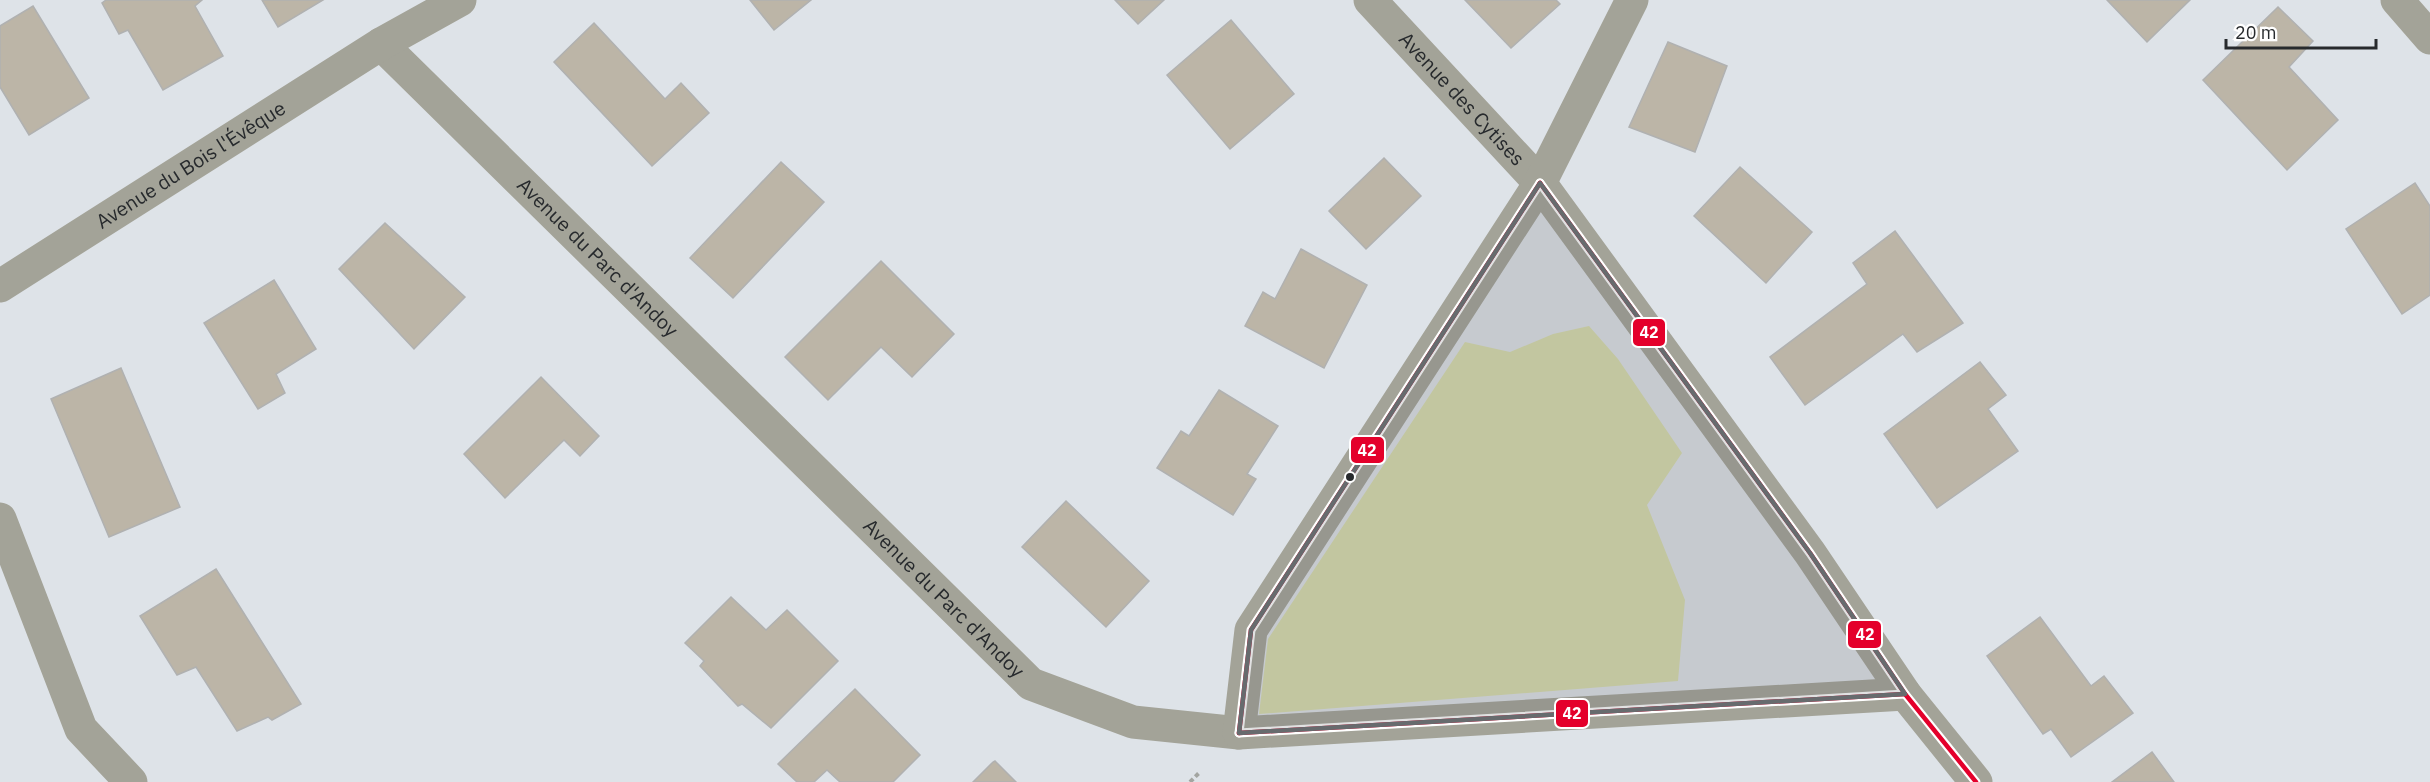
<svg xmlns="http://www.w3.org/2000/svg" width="2430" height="782" font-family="'IBM Plex Sans',sans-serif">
	<rect width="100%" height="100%" fill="#dee3e8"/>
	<polygon fill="#d9dead" points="1589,326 1618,359 1682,453 1647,505 1685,600 1678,681 1259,714 1268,639 1465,342 1510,352 1553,334"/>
	<g fill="#bcb5a7" stroke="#b0b1b1" stroke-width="1.5">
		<polygon points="106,0 202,0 195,6 223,56 163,90 128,30 119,34 102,3"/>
		<polygon points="262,0 323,0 278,27"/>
		<polygon points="750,0 811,0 774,30"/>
		<polygon points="1115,0 1164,0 1138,24"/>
		<polygon points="1465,0 1556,0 1560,4 1511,48"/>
		<polygon points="2107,0 2190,0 2147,42"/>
		<polygon points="33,6 89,98 29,135 0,87 0,26"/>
		<polygon points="2278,7 2313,41 2289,67 2338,120 2287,170 2203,80"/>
		<polygon points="1231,20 1294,94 1230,149 1167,75"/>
		<polygon points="594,23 665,99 681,83 709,113 652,166 554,62"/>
		<polygon points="1668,42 1727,66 1695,152 1629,127"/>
		<polygon points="1384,158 1421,196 1366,249 1329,211"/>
		<polygon points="781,162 824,202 733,298 690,258"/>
		<polygon points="1740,167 1812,232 1766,283 1694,216"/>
		<polygon points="2415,183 2430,206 2430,295 2402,314 2346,229"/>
		<polygon points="385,223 465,297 414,349 339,269"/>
		<polygon points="1895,231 1963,323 1917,352 1903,334 1805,405 1770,357 1867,284 1853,263"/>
		<polygon points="1301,249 1367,285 1324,368 1245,326 1263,292 1275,299"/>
		<polygon points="881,261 954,334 912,377 881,347 828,400 785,357"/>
		<polygon points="274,280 316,349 276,374 285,393 258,409 204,323"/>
		<polygon points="1980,362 2006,395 1988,409 2018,451 1937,508 1884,434"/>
		<polygon points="121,368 180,507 109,537 51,399"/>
		<polygon points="541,377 599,436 580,456 564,440 505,498 464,454"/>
		<polygon points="1219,390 1278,426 1247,474 1256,479 1233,515 1157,468 1181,431 1189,436"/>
		<polygon points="1066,501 1149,581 1106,627 1022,547"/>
		<polygon points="216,569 301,704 272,720 268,717 237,731 196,667 177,675 140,616"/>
		<polygon points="731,597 766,630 787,610 838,661 771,728 742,704 738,706 700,666 704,661 685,643"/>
		<polygon points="2040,617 2091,686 2104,676 2133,713 2071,757 2051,729 2043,734 1987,656"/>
		<polygon points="855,689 920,755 893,782 840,782 827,770 814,782 797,782 778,764"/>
		<polygon points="2152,752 2174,782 2112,782"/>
		<polygon points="995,761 1016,782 973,782 993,762"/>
	</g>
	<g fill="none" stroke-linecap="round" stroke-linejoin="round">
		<polyline stroke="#a3a5a1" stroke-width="4" stroke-dasharray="4.5 3" stroke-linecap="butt" points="1190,782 1200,772"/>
		<g stroke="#a3a398" stroke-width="33">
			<path id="s1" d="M1370,0L1540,183L1810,553L1905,694L1976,782"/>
			<polyline points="2397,0 2430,38"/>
			<path id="s2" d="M381,44L1031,684L1133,722L1239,733L1905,694"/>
			<path id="s3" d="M0,286L381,44L460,0"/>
			<polyline points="0,519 81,729 131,782"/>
			<polyline points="1239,733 1251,630 1540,183 1632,0"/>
		</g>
		<defs>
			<g id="bus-1">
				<polyline points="1540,183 1810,553 1905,694 1976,782"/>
				<polyline points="1239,733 1905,694"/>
				<polyline points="1239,733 1251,630 1540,183"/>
			</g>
		</defs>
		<use href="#bus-1" stroke="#fff" stroke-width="9"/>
		<use href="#bus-1" stroke="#e4002b" stroke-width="4.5"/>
	</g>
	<path fill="#676b6e" fill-opacity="0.2" stroke="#676b6e" stroke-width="4.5" stroke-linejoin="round" d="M1540,183L1810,553L1905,694L1239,733L1251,630Z"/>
	<circle fill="#272a2d" stroke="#fff" stroke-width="2" cx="1350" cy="477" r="5"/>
	<g text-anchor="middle" stroke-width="6" stroke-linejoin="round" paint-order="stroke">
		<g font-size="20" fill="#272a2d" stroke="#fff">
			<text dy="7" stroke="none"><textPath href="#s1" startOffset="135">Avenue des Cytises</textPath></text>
			<text dy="7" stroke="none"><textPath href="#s3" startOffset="226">Avenue du Bois l'Évêque</textPath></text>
			<text dy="7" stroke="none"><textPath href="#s2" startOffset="304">Avenue du Parc d'Andoy</textPath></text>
			<text dy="7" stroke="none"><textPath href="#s2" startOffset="790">Avenue du Parc d'Andoy</textPath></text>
		</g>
	</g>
	<g stroke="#fff" stroke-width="2">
		<rect x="1632" y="318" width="34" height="29" rx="6" fill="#e4002b"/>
		<rect x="1350" y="436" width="35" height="28" rx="6" fill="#e4002b"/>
		<rect x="1847" y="620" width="35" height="29" rx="6" fill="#e4002b"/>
		<rect x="1555" y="699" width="34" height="29" rx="6" fill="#e4002b"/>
	</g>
	<g font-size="16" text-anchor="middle" font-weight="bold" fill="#fff">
		<text x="1649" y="338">42</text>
		<text x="1367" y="456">42</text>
		<text x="1865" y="640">42</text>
		<text x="1572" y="719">42</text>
	</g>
	<path d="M2226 39v9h150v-9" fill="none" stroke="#272a2d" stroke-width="3"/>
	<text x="2235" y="39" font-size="18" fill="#272a2d" stroke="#ffffff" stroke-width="4.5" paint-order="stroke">20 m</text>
</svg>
